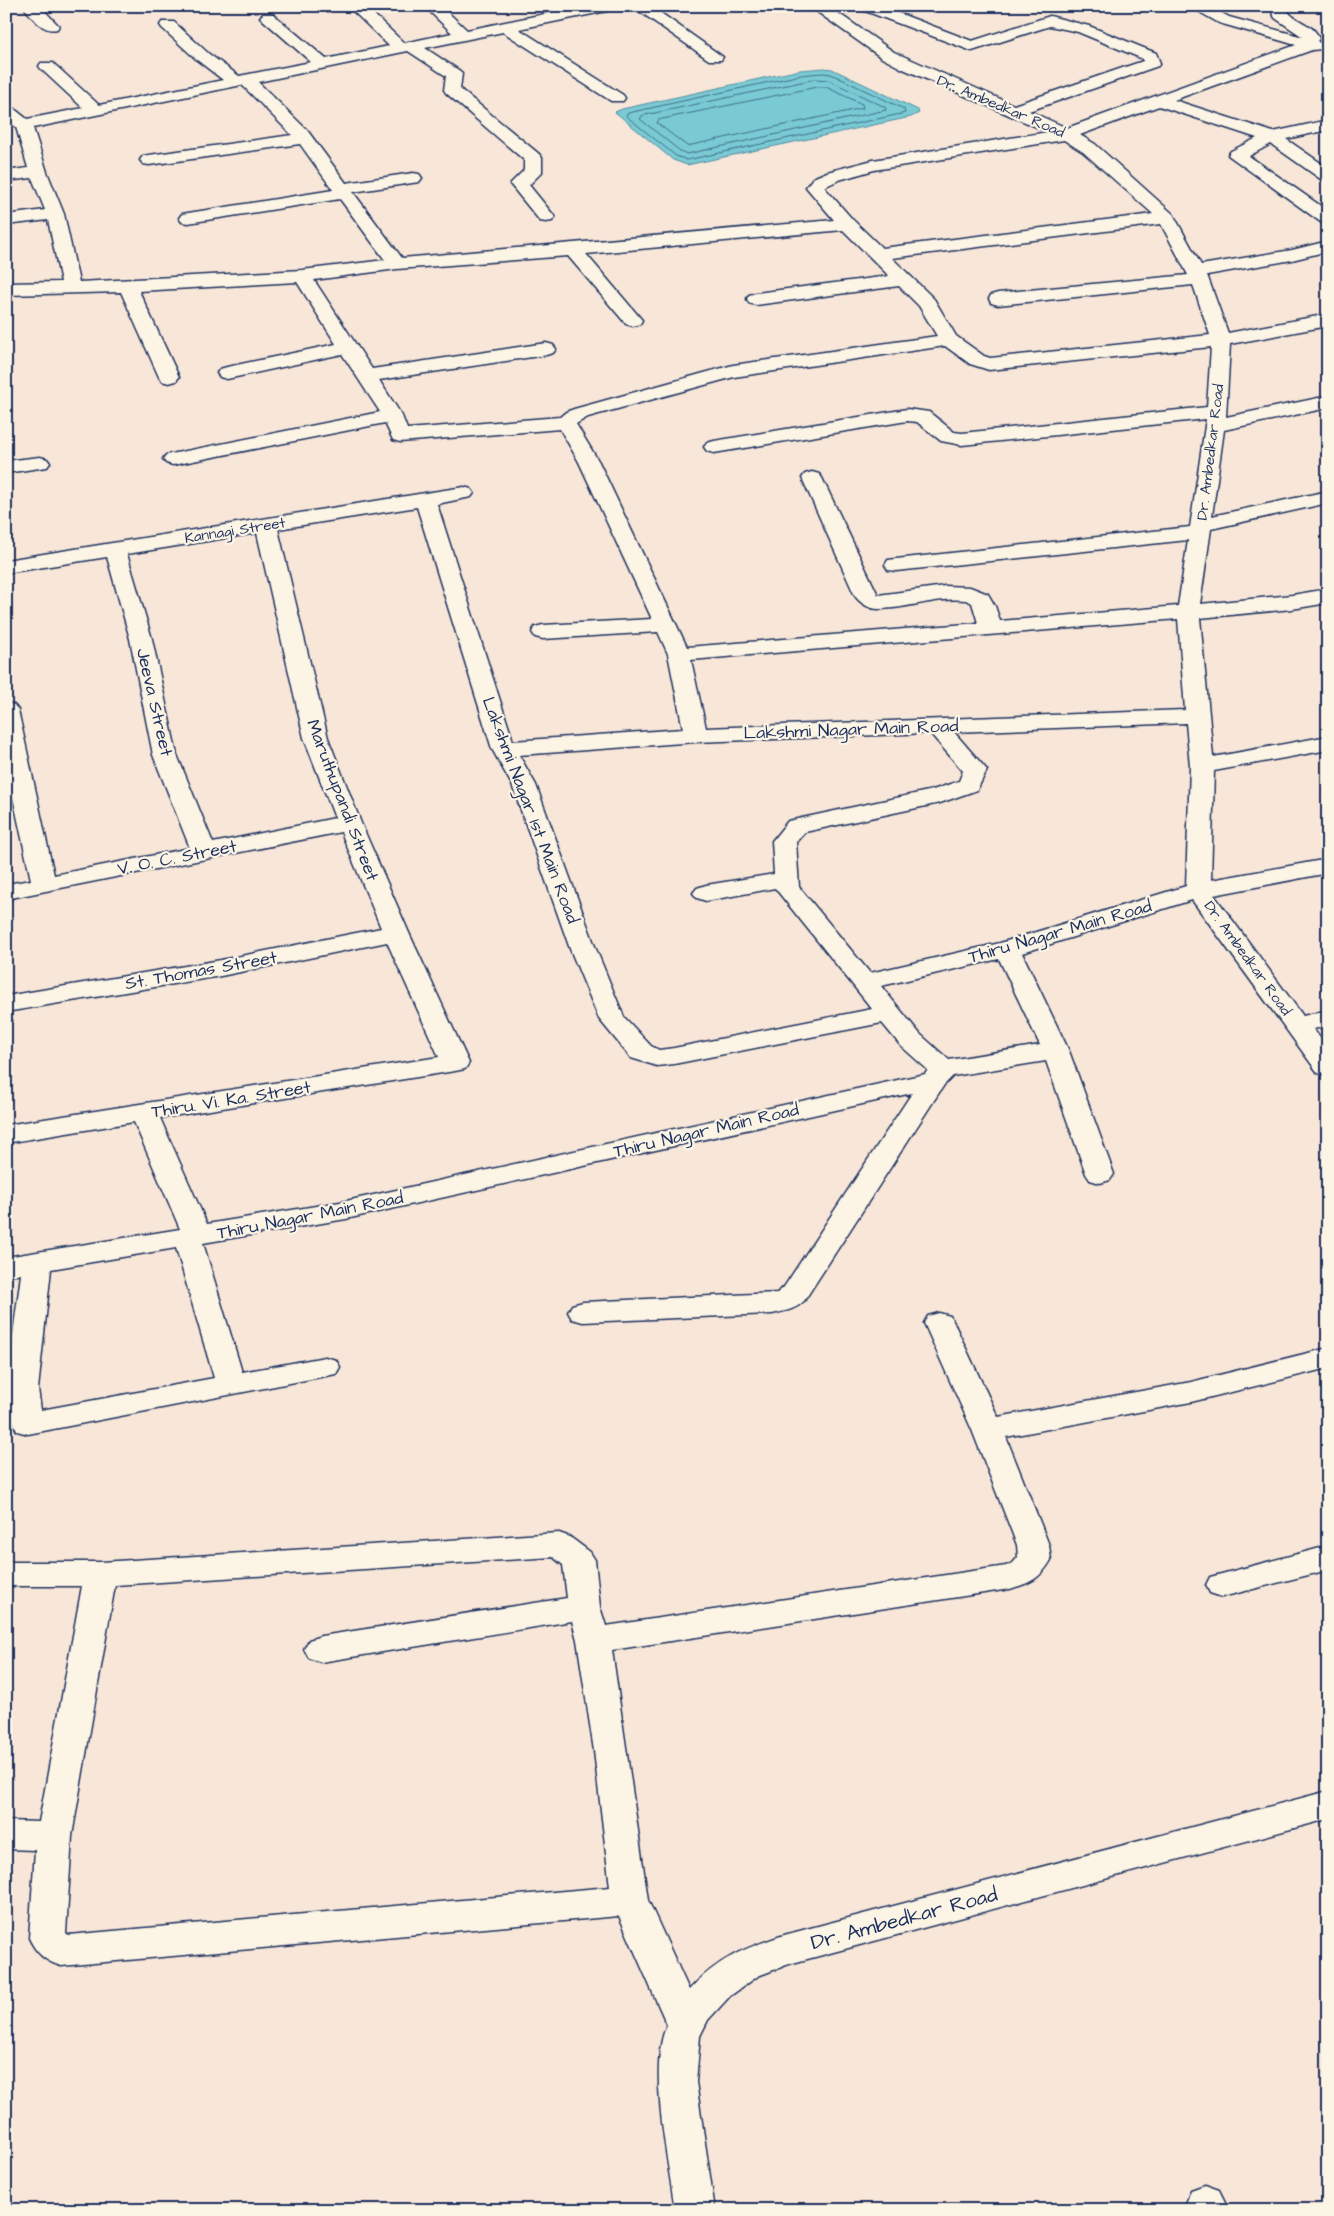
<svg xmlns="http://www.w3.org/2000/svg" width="1334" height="2216" font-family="'Architects Daughter',sans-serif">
	<rect width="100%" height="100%" fill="#f8e7d8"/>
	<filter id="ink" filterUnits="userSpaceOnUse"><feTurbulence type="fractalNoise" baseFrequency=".02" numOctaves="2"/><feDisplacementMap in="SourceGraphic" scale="10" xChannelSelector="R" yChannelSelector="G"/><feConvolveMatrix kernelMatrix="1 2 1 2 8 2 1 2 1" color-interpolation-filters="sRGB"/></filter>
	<g filter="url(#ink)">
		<polygon fill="#79cad3" stroke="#538ca4" points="824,68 832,69 918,110 919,113 911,117 687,165 673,160 615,112 622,109 800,70"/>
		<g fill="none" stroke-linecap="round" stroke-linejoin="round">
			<g stroke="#416d8d" stroke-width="1">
				<polygon points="823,73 831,74 904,109 905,113 687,160 676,156 626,116 628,113 801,75"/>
				<polygon points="816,79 828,80 885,107 886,110 687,154 680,151 640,119 642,116"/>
				<polygon points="817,87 826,87 862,104 863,108 687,146 657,123 659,120"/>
			</g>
			<defs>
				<g id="minor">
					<path d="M23,6H40L59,26L57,29C43,33 31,16 23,6Z"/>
					<path d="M353,6H365L404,43L452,33L424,6H441L467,30L583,6H615L612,9L607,11L519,29L623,95L625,98L623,101H611L503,32L425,48L460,71L462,74L460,89L539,154L542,158V172L529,185L555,217L552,221L546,222L540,221L510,184L524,170V160L446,93L444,90L446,76L408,51L258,82L307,130L346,183L413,173L419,174L422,178L419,182L353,192L402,258L834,220L806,187L813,178L827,172L873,160L1048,132L901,68L882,58L809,6H828L894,52L1014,105L1143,61V59L1078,32L1050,26L972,51L860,9L857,6H880L972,41L1050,16L1089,26L1156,53L1160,63L1158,66L1029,111L1067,128L1296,45L1219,23L1189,6H1209L1229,17L1303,37L1275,18L1269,6H1285C1290,22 1315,22 1319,39L1317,41L1324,46L1322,49L1312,50L1174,100L1273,132L1328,120V130L1286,139L1328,168V181L1322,180L1271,144L1249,156L1328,211V224L1322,223L1228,155L1231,151L1257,138L1159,106L1080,135L1095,144L1173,214L1201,265L1292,250L1328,241V251L1292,260L1207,275L1228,333L1328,314V326L1230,344L1226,417L1328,396V408L1224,430L1212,516L1328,491V503L1211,529L1200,604L1292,595L1328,589V603L1292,609L1200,618L1213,757L1328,736V750L1214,771L1211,880L1328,859V873L1214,895L1303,1016L1328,1010V1026L1313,1029L1328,1048V1075L1318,1073L1192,900L1022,953L1069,1051L1114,1174L1110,1180L1100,1183L1090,1180L1086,1174L1046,1061L953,1076L944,1085L804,1301C795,1310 785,1311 772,1314L583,1322L572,1319L568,1312L572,1305L583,1302L777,1293L784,1287L912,1093L346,1219L203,1243L242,1372L325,1357L336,1360L340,1367L336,1374L28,1434L17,1431C0,1400 17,1311 21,1274L6,1277V1257L180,1229L134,1122L6,1143V1125L439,1057L387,942L221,976L6,1012V996L221,960L381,928L341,832L6,899V884L31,880L6,765V703L14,705L18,710L54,875L190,848L153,755L130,639L107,557L6,573V560L425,493L464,487L471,489L474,493L471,497L437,504L513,741L683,729L668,654L658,632L543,639L535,637L532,632L535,627L543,625L652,619L579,462L560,429L400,442L393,440L385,423L173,465L166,463L163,459L166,455L380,412L342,354L227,379L220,377L217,373L220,369L227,367L336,344L297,282L139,291L179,377L176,381L169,383L162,381L159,377L121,292L6,295V283L61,282L48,220L6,225V215L45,210L32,178L6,181V171L28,168L16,127L6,119V106L12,107L27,119L83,108L41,69L39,66L41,63H53L99,105L223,80L197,60L162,28L160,25L162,22H174L209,54L239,76L311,62L263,20L260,17L263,14H273L326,59L389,46L354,12L351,9ZM242,85L292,135L149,155L143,156L140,160L143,164L149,165L300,144L333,190L188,213L182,214L179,218L182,222L188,223L340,199L385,260L302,270L79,282L64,214L47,172L33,128ZM1064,140L1083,152L1153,214L882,248L853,220L824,187L839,180L874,170ZM1161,224L1188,275L998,293L991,295L989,299L991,303L998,305L1193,285L1210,335L990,358L984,356L956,336L934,299L892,258ZM843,230L889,276L756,293L749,295L747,299L749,303L756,305L899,286L919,306L937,336L733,365L574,409L566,412L560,417L407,429L402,416L379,380L546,355L553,353L556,349L553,345L546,343L372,369L314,280L397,269L568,256L626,324L633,326L640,324L642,320L586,254ZM945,346L970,364L989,370L1211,347L1207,407L962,433L954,432L929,412L907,409L714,441L707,443L704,447L707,451L714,453L907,421L917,422L941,441L962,445L1206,419L1190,527L896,559L888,560L885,565L888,570L896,571L1188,540L1178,606L1000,621L995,606L988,594L970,587L945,586L878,595L822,478L819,474L812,472L805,474L802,478L855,596C861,604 871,610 881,609C910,608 937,597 966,600L972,603L978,623L687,647L599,462L576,424L588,417L734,377ZM417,507L492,749L512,785L570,949L599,1019L631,1058L657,1066L674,1064L882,1023L901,1046L928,1070L925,1074L346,1201L207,1224L160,1118L455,1071L465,1069L469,1063L409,933L361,823L328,738L278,529ZM257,533L304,738L335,818L213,843L177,755L152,639L127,554ZM1178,619L1185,710L706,728L691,660ZM1186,723L1190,766L1186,886L1000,943L870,973L799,887L796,842L805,832L940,803L977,790L987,770L954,732ZM930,733L963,771L959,781L933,790L788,821L772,841L774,874L706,885L697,888L693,893L697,898L706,901L775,888L872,1009L674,1048L659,1050L651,1046L624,1017L596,949L536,785L519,755L696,742ZM999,959L1040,1045L949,1060L920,1034L881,986ZM176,1248L214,1378L41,1410L38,1389L51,1269Z"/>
					<polygon points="632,6 651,6 723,57 721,60 709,60"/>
					<polygon points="40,457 47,459 50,463 47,467 6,473 6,461"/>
					<path d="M939,1313L950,1316L954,1323L998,1417L1191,1382L1328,1348V1368L1191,1402L1006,1437L1049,1545L1051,1560C1040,1579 1030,1583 1010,1589L612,1650L648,1900L689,1990C719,1958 743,1949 784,1935L1328,1791V1819L789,1964L758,1976L730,1996L708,2020L700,2036L696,2082L715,2210H675C669,2164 647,2066 667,2025L619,1916L61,1966C45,1961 36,1953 29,1938L35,1850L6,1849V1821L39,1822L82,1586H6V1562H101L559,1533L570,1537L590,1552L595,1560L600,1607L606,1626L1006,1566L1013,1563L1018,1557L1017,1545L972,1430L924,1323L928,1316ZM553,1557L563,1565L567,1598L321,1636L309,1640L304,1649L309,1658L321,1662L572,1621L577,1640L594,1751L610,1887L68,1935L66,1933L72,1836L115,1585Z"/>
					<polygon points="1328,1546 1328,1570 1222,1597 1210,1593 1206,1585 1210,1577"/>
					<polygon points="1205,2185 1219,2190 1225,2202 1224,2210 1184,2210 1191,2190"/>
				</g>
			</defs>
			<use href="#minor" stroke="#1b2f5e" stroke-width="3"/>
			<use href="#minor" fill="#fcf5e5" fill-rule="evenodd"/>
		</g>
	</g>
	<g text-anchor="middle" stroke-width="4.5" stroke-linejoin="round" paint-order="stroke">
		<g font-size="15" fill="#1b2f5e" stroke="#fcf5e5">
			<text transform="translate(1001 106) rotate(23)" y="5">Dr. Ambedkar Road</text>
			<text transform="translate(1210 452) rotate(-83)" y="5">Dr. Ambedkar Road</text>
			<text transform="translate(235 530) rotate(-9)" y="5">Kannagi Street</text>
			<text transform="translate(1248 958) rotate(54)" y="5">Dr. Ambedkar Road</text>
		</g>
		<g font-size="18" fill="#1b2f5e" stroke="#fcf5e5">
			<text transform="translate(155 702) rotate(77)" y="6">Jeeva Street</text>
			<text transform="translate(851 729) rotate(-2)" y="6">Lakshmi Nagar Main Road</text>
			<text transform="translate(343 800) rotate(69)" y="6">Maruthupandi Street</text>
			<text transform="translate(531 810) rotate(69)" y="6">Lakshmi Nagar 1st Main Road</text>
			<text transform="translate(177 857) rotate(-11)" y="6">V. O. C. Street</text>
			<text transform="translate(1060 931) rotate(-16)" y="6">Thiru Nagar Main Road</text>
			<text transform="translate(201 970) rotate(-10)" y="6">St. Thomas Street</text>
			<text transform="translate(231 1099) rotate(-9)" y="6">Thiru. Vi. Ka. Street</text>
			<text transform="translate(706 1130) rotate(-13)" y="6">Thiru Nagar Main Road</text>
			<text transform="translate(310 1215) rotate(-11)" y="6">Thiru Nagar Main Road</text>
		</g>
		<g font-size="21" fill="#1b2f5e" stroke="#fcf5e5">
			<text transform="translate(904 1918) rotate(-15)" y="7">Dr. Ambedkar Road</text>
		</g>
	</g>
	<rect width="1334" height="2216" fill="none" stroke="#fcf5e5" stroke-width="25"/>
	<rect x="12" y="12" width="1309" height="2191" fill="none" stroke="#1b2f5e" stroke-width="2" filter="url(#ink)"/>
</svg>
